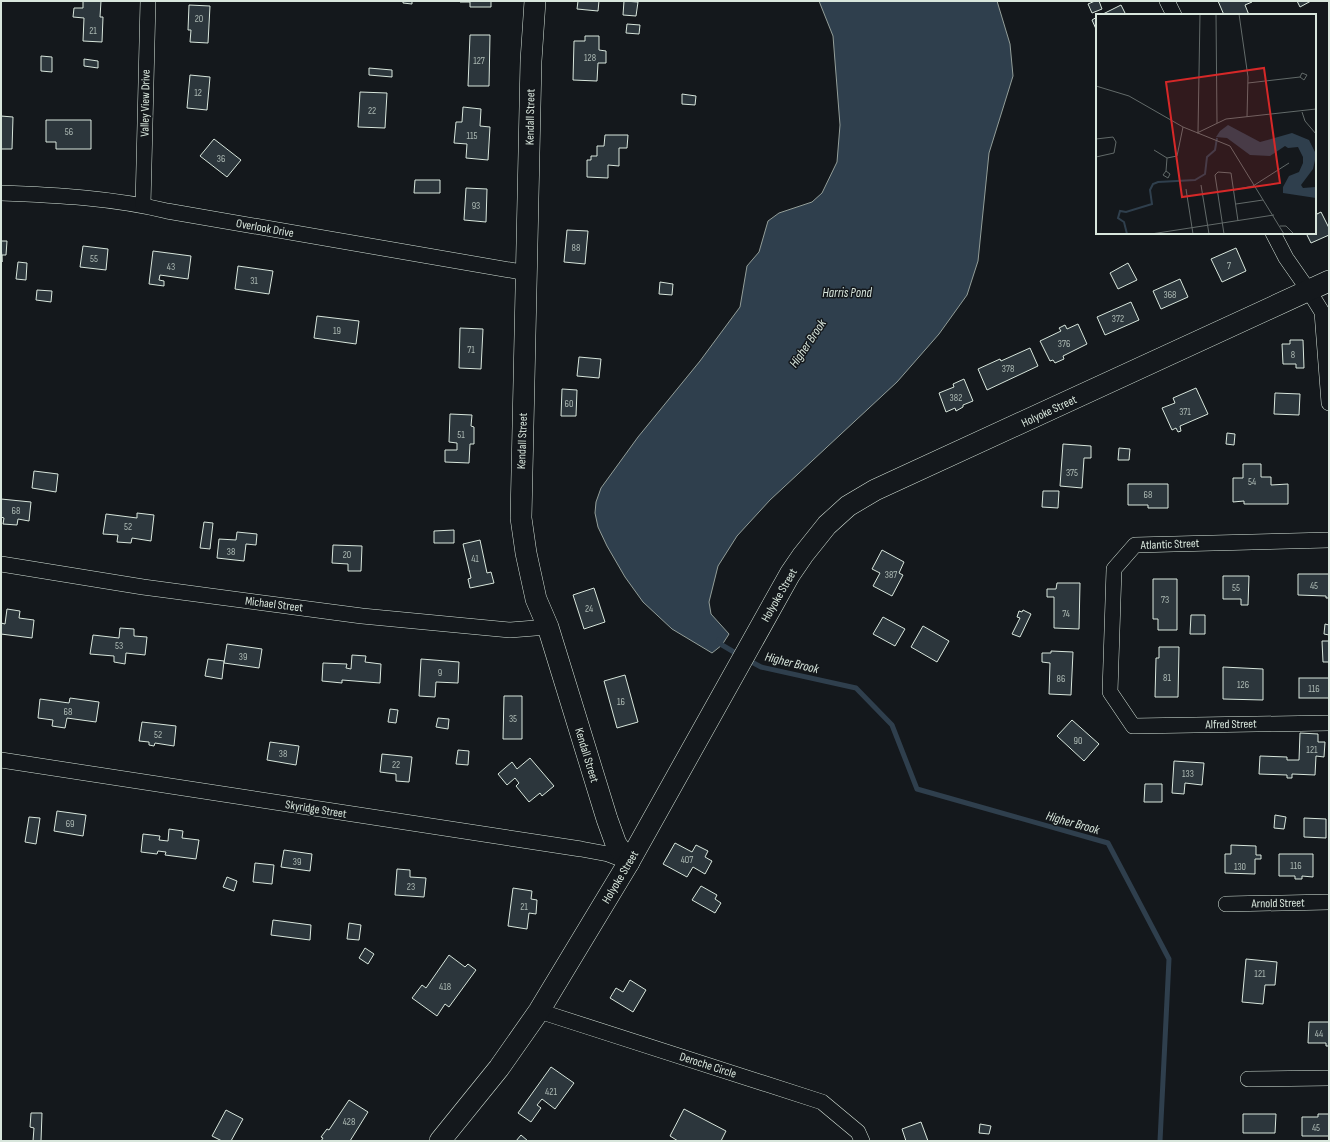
<svg xmlns="http://www.w3.org/2000/svg" width="1330" height="1142" font-family="'Sofia Sans Condensed',sans-serif">
	<rect width="100%" height="100%" fill="#14181c"/>
	<polygon fill="#2f3f4d" stroke="#939e99" points="819,1 997,1 1010,44 1013,76 989,153 978,261 967,295 939,334 897,382 770,500 737,536 718,566 709,602 711,614 729,634 722,645 712,653 672,629 643,602 625,577 607,546 598,527 595,513 596,502 601,488 638,437 700,361 740,307 747,266 759,252 768,221 779,213 812,202 822,193 837,162 840,125 833,36"/>
	<g fill="none" stroke-linecap="round" stroke-linejoin="round">
		<g stroke="#2f3f4d" stroke-width="5">
			<polyline points="719,640 722,645 739,655"/>
			<polyline points="748,660 761,667 856,688 892,725 917,789 1108,843 1169,959 1160,1141"/>
		</g>
	</g>
	<g fill="#2c363c" stroke="#d8e6dc">
		<polygon points="83,1 101,1 100,17 103,17 102,42 83,41 84,18 73,17 74,8 83,8"/>
		<polygon points="403,1 412,1 412,4 403,3"/>
		<polygon points="460,1 491,1 491,7 470,7 470,2 460,2"/>
		<polygon points="578,1 599,1 598,11 577,9"/>
		<polygon points="624,1 638,2 636,16 623,15"/>
		<polygon points="1095,1 1099,1 1102,9 1092,13 1088,4"/>
		<polygon points="1218,1 1251,1 1252,2 1245,5 1249,15 1224,15"/>
		<polygon points="1297,1 1311,1 1300,7"/>
		<polygon points="189,5 210,6 208,43 190,42 191,30 188,30"/>
		<polygon points="1121,5 1126,15 1101,15"/>
		<polygon points="1097,17 1097,29 1096,29 1092,20"/>
		<polygon points="627,24 640,25 639,34 626,33"/>
		<polygon points="470,35 490,35 489,86 468,86"/>
		<polygon points="585,36 599,36 599,50 606,51 606,63 598,63 597,81 573,80 574,41 585,41"/>
		<polygon points="41,56 52,57 52,72 41,71"/>
		<polygon points="84,59 98,61 98,68 84,66"/>
		<polygon points="369,68 392,70 392,77 369,75"/>
		<polygon points="190,75 210,77 207,110 187,108"/>
		<polygon points="360,92 387,93 385,128 358,127"/>
		<polygon points="682,94 696,96 695,105 682,104"/>
		<polygon points="463,107 481,109 480,126 490,127 488,160 466,158 467,144 454,143 456,122 462,122"/>
		<polygon points="1,116 13,117 12,149 1,149"/>
		<polygon points="46,120 91,120 91,149 56,149 56,142 46,142"/>
		<polygon points="605,135 628,135 627,148 619,148 619,166 608,165 608,178 587,177 587,160 591,160 591,156 597,156 597,146 604,146"/>
		<polygon points="214,139 241,160 227,177 200,156"/>
		<polygon points="415,180 440,180 440,193 414,193"/>
		<polygon points="466,188 487,189 486,222 464,220"/>
		<polygon points="1321,212 1329,228 1329,235 1311,243 1306,233 1315,233 1315,215"/>
		<polygon points="567,230 588,231 585,264 564,262"/>
		<polygon points="1,241 7,241 6,255 2,255 2,262"/>
		<polygon points="83,246 108,249 106,270 80,267"/>
		<polygon points="1236,248 1246,271 1222,282 1211,259"/>
		<polygon points="153,251 191,256 188,279 160,275 159,280 164,281 164,286 149,284"/>
		<polygon points="18,262 27,263 26,280 16,279"/>
		<polygon points="1128,263 1137,280 1118,289 1110,273"/>
		<polygon points="238,266 273,271 269,294 235,289"/>
		<polygon points="1180,279 1188,297 1161,309 1153,291"/>
		<polygon points="660,282 673,284 672,295 659,294"/>
		<polygon points="37,290 52,291 51,302 36,300"/>
		<polygon points="1131,302 1139,320 1105,335 1097,317"/>
		<polygon points="317,316 359,321 356,344 314,338"/>
		<polygon points="1078,324 1087,344 1063,356 1064,359 1055,363 1053,360 1050,361 1040,341 1061,331 1059,328 1065,325 1067,329"/>
		<polygon points="460,328 483,329 481,369 459,368"/>
		<polygon points="1290,340 1303,340 1304,368 1296,368 1296,364 1283,364 1282,344 1290,344"/>
		<polygon points="1030,348 1038,366 987,390 978,369 1000,359 1001,361"/>
		<polygon points="579,357 601,359 599,378 577,376"/>
		<polygon points="964,379 973,401 963,405 963,407 956,411 955,408 946,412 939,393 954,387 953,384"/>
		<polygon points="1196,388 1208,414 1180,426 1181,431 1178,432 1176,428 1172,430 1162,408 1175,403 1173,398"/>
		<polygon points="562,389 577,390 576,416 561,416"/>
		<polygon points="1275,393 1300,394 1299,415 1274,414"/>
		<polygon points="450,414 472,415 471,426 474,427 474,444 470,444 469,463 445,462 445,450 457,450 457,443 449,442"/>
		<polygon points="1227,433 1235,434 1234,445 1226,444"/>
		<polygon points="1063,444 1091,446 1091,458 1084,458 1082,488 1060,486"/>
		<polygon points="1119,448 1130,449 1129,460 1118,460"/>
		<polygon points="1243,464 1261,464 1261,477 1271,477 1271,485 1288,484 1288,504 1244,504 1244,501 1233,502 1233,478 1243,478"/>
		<polygon points="34,471 58,474 56,492 32,488"/>
		<polygon points="1128,484 1168,484 1168,508 1148,508 1148,505 1128,505"/>
		<polygon points="1043,491 1059,491 1058,508 1042,507"/>
		<polygon points="1,499 31,502 29,521 18,519 17,525 3,524 4,518 1,517"/>
		<polygon points="137,513 154,515 151,541 132,538 131,543 117,542 118,535 103,534 106,514 137,518"/>
		<polygon points="204,522 213,523 210,549 200,548"/>
		<polygon points="454,530 454,543 434,543 434,531"/>
		<polygon points="237,532 257,534 256,545 246,544 244,561 217,558 219,539 236,540"/>
		<polygon points="480,540 487,573 491,572 494,583 470,588 468,579 471,578 463,544"/>
		<polygon points="333,545 362,546 361,571 348,571 348,564 332,563"/>
		<polygon points="882,550 904,562 899,573 903,575 892,596 873,586 880,573 872,569"/>
		<polygon points="1298,574 1329,574 1329,598 1326,598 1326,596 1298,595"/>
		<polygon points="1223,576 1249,576 1248,605 1241,605 1241,599 1223,599"/>
		<polygon points="1153,579 1177,579 1177,630 1158,630 1158,619 1153,619"/>
		<polygon points="1057,583 1080,583 1079,629 1054,628 1054,597 1047,597 1047,589 1056,589"/>
		<polygon points="594,588 605,622 584,629 573,595"/>
		<polygon points="7,609 20,611 19,618 34,620 32,638 1,634 1,623 5,624"/>
		<polygon points="1023,610 1031,614 1020,637 1012,634 1020,618 1017,617 1019,611 1022,612"/>
		<polygon points="1191,615 1205,615 1205,634 1190,634"/>
		<polygon points="883,617 905,629 895,646 873,634"/>
		<polygon points="1325,624 1329,625 1329,635 1324,634"/>
		<polygon points="923,626 949,641 937,662 911,647"/>
		<polygon points="120,628 134,629 134,636 147,637 145,655 126,653 125,664 114,662 114,656 90,654 93,635 119,638"/>
		<polygon points="1322,641 1329,641 1329,662 1323,662"/>
		<polygon points="227,644 262,649 259,668 224,663"/>
		<polygon points="1159,647 1179,647 1178,697 1155,697 1156,658 1159,658"/>
		<polygon points="1051,651 1073,652 1071,695 1049,694 1050,663 1042,662 1042,653 1051,653"/>
		<polygon points="352,655 366,656 365,662 381,664 380,683 342,680 342,683 322,681 323,663 347,664 346,668 351,669"/>
		<polygon points="208,659 224,661 222,679 205,676"/>
		<polygon points="421,659 459,662 458,683 436,682 435,697 419,696"/>
		<polygon points="1223,667 1263,669 1263,700 1223,699"/>
		<polygon points="625,675 638,722 617,728 604,681"/>
		<rect x="1299" y="678" width="30" height="20"/>
		<polygon points="504,696 522,696 522,739 503,739"/>
		<polygon points="70,698 99,702 96,722 67,718 65,728 52,726 53,720 38,718 40,699 69,703"/>
		<polygon points="390,709 398,710 396,723 388,722"/>
		<polygon points="438,718 449,719 448,729 436,727"/>
		<polygon points="1072,720 1099,744 1084,761 1057,736"/>
		<polygon points="142,722 176,726 174,746 155,743 154,746 149,745 149,742 139,741"/>
		<polygon points="1300,733 1318,734 1318,742 1325,742 1324,757 1316,756 1315,775 1292,774 1292,778 1287,778 1287,775 1259,774 1260,756 1287,757 1287,760 1299,760"/>
		<polygon points="270,742 299,746 296,765 267,760"/>
		<polygon points="458,750 469,751 468,765 456,764"/>
		<polygon points="382,754 412,757 409,782 396,781 396,774 380,772"/>
		<polygon points="530,758 554,786 542,796 540,793 529,802 516,786 519,783 515,778 507,785 498,774 512,762 517,769"/>
		<polygon points="1174,761 1204,763 1202,785 1185,783 1184,794 1172,793"/>
		<polygon points="1145,784 1162,784 1162,802 1144,802"/>
		<polygon points="57,811 86,815 83,836 54,831"/>
		<polygon points="1275,815 1286,817 1284,829 1274,828"/>
		<polygon points="29,817 40,818 36,844 25,842"/>
		<polygon points="1304,818 1326,819 1326,838 1304,837"/>
		<polygon points="169,829 183,831 182,838 199,840 196,859 165,855 166,852 158,851 157,854 141,852 143,834 160,836 159,840 168,841"/>
		<polygon points="675,843 692,852 696,845 708,851 705,857 712,861 705,874 693,867 687,877 663,864"/>
		<polygon points="1231,845 1256,846 1256,855 1261,855 1261,859 1255,859 1255,874 1225,873 1225,854 1231,854"/>
		<polygon points="284,850 312,854 310,871 281,867"/>
		<polygon points="1279,854 1313,854 1313,877 1302,876 1302,879 1295,879 1295,876 1279,876"/>
		<polygon points="255,863 274,865 272,884 253,882"/>
		<polygon points="397,869 410,870 410,877 426,878 424,897 395,895"/>
		<polygon points="227,877 237,881 234,891 223,887"/>
		<polygon points="701,886 717,895 715,899 721,903 715,913 692,900"/>
		<polygon points="513,888 532,891 531,899 537,900 536,914 529,913 527,929 508,926"/>
		<polygon points="273,920 311,925 310,940 271,935"/>
		<polygon points="349,923 361,925 359,940 347,939"/>
		<polygon points="365,948 374,954 368,964 359,958"/>
		<polygon points="449,955 465,967 468,964 476,970 449,1007 445,1004 437,1016 412,998 422,985 426,988"/>
		<polygon points="1246,959 1277,962 1275,985 1265,985 1263,1004 1242,1002"/>
		<polygon points="630,980 646,990 633,1012 610,998 616,988 623,992"/>
		<polygon points="1309,1022 1329,1022 1329,1046 1326,1046 1326,1043 1308,1043"/>
		<polygon points="551,1067 574,1083 555,1109 542,1099 537,1105 541,1108 531,1122 518,1113"/>
		<polygon points="349,1100 368,1112 350,1141 321,1141 323,1138 321,1137 327,1129 329,1130"/>
		<polygon points="684,1109 726,1131 721,1141 678,1141 670,1136"/>
		<polygon points="226,1110 243,1119 231,1141 222,1141 212,1136"/>
		<polygon points="31,1113 42,1113 41,1141 33,1141 34,1128 30,1127"/>
		<polygon points="1243,1114 1276,1114 1275,1133 1243,1133"/>
		<polygon points="1318,1114 1329,1114 1329,1136 1302,1136 1302,1117 1318,1117"/>
		<polygon points="921,1122 928,1141 906,1141 902,1129"/>
		<polygon points="980,1124 991,1126 989,1134 979,1133"/>
		<polygon points="521,1135 528,1141 516,1141"/>
	</g>
	<g fill="none" stroke-linecap="round" stroke-linejoin="round">
		<defs>
			<g id="street">
				<polyline points="1167,1 1174,15"/>
				<path d="M1,193C57,195 113,198 167,211L527,273"/>
				<polyline points="143,205 148,1"/>
				<polyline points="1273,233 1286,258 1309,291 1322,312 1329,403"/>
				<polyline points="1329,540 1135,545 1114,569 1110,692 1133,726 1329,723"/>
				<polyline points="1,564 143,587 362,616 510,630 548,627"/>
				<polyline points="1,760 581,849 608,854 629,862"/>
				<polyline points="1226,904 1329,902"/>
				<polyline points="539,1011 822,1102 858,1132 862,1141"/>
				<polyline points="1248,1079 1329,1078"/>
			</g>
			<g id="secondary">
				<polyline points="535,1 531,61 521,518 526,553 536,599 548,627 607,819 616,844 629,862"/>
				<polyline points="440,1141 499,1068 539,1011 629,862 790,574 803,555 827,525 848,506 875,490 1329,281"/>
			</g>
		</defs>
		<use href="#street" stroke="#d8e6dc" stroke-width="16"/>
		<use href="#secondary" stroke="#d8e6dc" stroke-width="22"/>
		<use href="#street" stroke="#14181c" stroke-width="15"/>
		<use href="#secondary" stroke="#14181c" stroke-width="21"/>
	</g>
	<g text-anchor="middle" stroke-width="3" stroke-linejoin="round" paint-order="stroke">
		<g font-size="10" fill="#adbab4">
			<text x="199" y="22">20</text>
			<text x="93" y="34">21</text>
			<text x="590" y="61">128</text>
			<text x="479" y="64">127</text>
			<text x="198" y="96">12</text>
			<text x="372" y="114">22</text>
			<text x="69" y="135">56</text>
			<text x="472" y="139">115</text>
			<text x="221" y="162">36</text>
			<text x="476" y="209">93</text>
			<text x="576" y="251">88</text>
			<text x="94" y="262">55</text>
			<text x="1229" y="269">7</text>
			<text x="171" y="270">43</text>
			<text x="254" y="284">31</text>
			<text x="1170" y="298">368</text>
			<text x="1118" y="322">372</text>
			<text x="337" y="334">19</text>
			<text x="1064" y="347">376</text>
			<text x="471" y="353">71</text>
			<text x="1293" y="358">8</text>
			<text x="1008" y="372">378</text>
			<text x="956" y="401">382</text>
			<text x="569" y="407">60</text>
			<text x="1185" y="415">371</text>
			<text x="461" y="438">51</text>
			<text x="1072" y="476">375</text>
			<text x="1252" y="485">54</text>
			<text x="1148" y="498">68</text>
			<text x="16" y="514">68</text>
			<text x="128" y="530">52</text>
			<text x="231" y="555">38</text>
			<text x="347" y="558">20</text>
			<text x="475" y="562">41</text>
			<text x="891" y="578">387</text>
			<text x="1314" y="589">45</text>
			<text x="1236" y="591">55</text>
			<text x="1165" y="603">73</text>
			<text x="589" y="612">24</text>
			<text x="1066" y="617">74</text>
			<text x="119" y="649">53</text>
			<text x="243" y="660">39</text>
			<text x="440" y="676">9</text>
			<text x="1167" y="681">81</text>
			<text x="1061" y="682">86</text>
			<text x="1243" y="688">126</text>
			<text x="1314" y="692">116</text>
			<text x="621" y="705">16</text>
			<text x="68" y="715">68</text>
			<text x="513" y="722">35</text>
			<text x="158" y="738">52</text>
			<text x="1078" y="744">90</text>
			<text x="1312" y="753">121</text>
			<text x="283" y="757">38</text>
			<text x="396" y="768">22</text>
			<text x="1188" y="777">133</text>
			<text x="70" y="827">69</text>
			<text x="687" y="863">407</text>
			<text x="297" y="865">39</text>
			<text x="1296" y="869">116</text>
			<text x="1240" y="870">130</text>
			<text x="411" y="890">23</text>
			<text x="524" y="910">21</text>
			<text x="1260" y="977">121</text>
			<text x="445" y="990">418</text>
			<text x="1319" y="1037">44</text>
			<text x="551" y="1095">421</text>
			<text x="349" y="1125">428</text>
			<text x="1316" y="1131">45</text>
		</g>
		<g font-size="12" fill="#d8e6dc" stroke="#14181c">
			<text transform="translate(145 103) rotate(-89)" y="4">Valley View Drive</text>
			<text transform="translate(530 117) rotate(-89)" y="4">Kendall Street</text>
			<text transform="translate(265 228) rotate(10)" y="4">Overlook Drive</text>
			<text transform="translate(1049 411) rotate(-25)" y="4">Holyoke Street</text>
			<text transform="translate(522 441) rotate(-88)" y="4">Kendall Street</text>
			<text transform="translate(1170 544) rotate(-2)" y="4">Atlantic Street</text>
			<text transform="translate(779 595) rotate(-60)" y="4">Holyoke Street</text>
			<text transform="translate(274 604) rotate(7)" y="4">Michael Street</text>
			<text transform="translate(1231 724) rotate(-1)" y="4">Alfred Street</text>
			<text transform="translate(587 755) rotate(73)" y="4">Kendall Street</text>
			<text transform="translate(316 809) rotate(9)" y="4">Skyridge Street</text>
			<text transform="translate(620 877) rotate(-59)" y="4">Holyoke Street</text>
			<text transform="translate(1278 903) rotate(-1)" y="4">Arnold Street</text>
			<text transform="translate(708 1065) rotate(18)" y="4">Deroche Circle</text>
		</g>
		<g font-size="13" font-style="italic" fill="#d8e6dc" stroke="#14181c">
			<text x="847" y="297">Harris Pond</text>
			<text transform="translate(807 343) rotate(-56)" y="5">Higher Brook</text>
			<text transform="translate(792 662) rotate(14)" y="5">Higher Brook</text>
			<text transform="translate(1073 822) rotate(16)" y="5">Higher Brook</text>
		</g>
	</g>
	<g transform="translate(1096 14)">
		<rect width="220" height="220" fill="#14181c"/>
		<path d="M132,111L164,128L196,119L213,126L219,138V146L217,155L205,171L207,174L220,173V184L187,179V173L193,162L203,158L207,149V143L202,133L192,134L189,132L174,142L154,141L131,124L120,123L124,117Z" fill="#2f3f4d"/>
		<path fill="none" stroke="#2f3f4d" stroke-width="2" d="M31,220L28,208L22,204L24,197L30,198L56,190L54,176L57,170L62,168L99,166L109,160L111,143L119,136L121,124"/>
		<path fill="none" stroke="#626a69" stroke-width="1" d="M120,0L121,109M143,0L152,63L151,103M152,69L204,63L208,66L211,61L206,59L204,63M0,72L33,82L87,113L134,132L188,220M206,98L209,107L220,120M102,118L104,0M101,119L130,105L220,95M0,125L17,123L20,128L18,139L0,143M58,136L71,144L81,142L87,113M70,157L74,160L72,164L67,161L70,157L71,144M105,171L113,220M90,175L97,220M138,176L157,172L193,149M140,190L167,186M184,212H190L198,220M55,220L178,201M128,220L119,161L122,158L135,159L142,207"/>
		<path fill="#d62828" fill-opacity="0.15" stroke="#d62828" stroke-width="2" d="M168,54L184,169L86,183L70,68Z"/>
		<rect width="220" height="220" fill="none" stroke="#d8e6dc" stroke-width="2"/>
	</g>
	<rect width="1330" height="1142" fill="none" stroke="#d8e6dc" stroke-width="4"/>
</svg>
